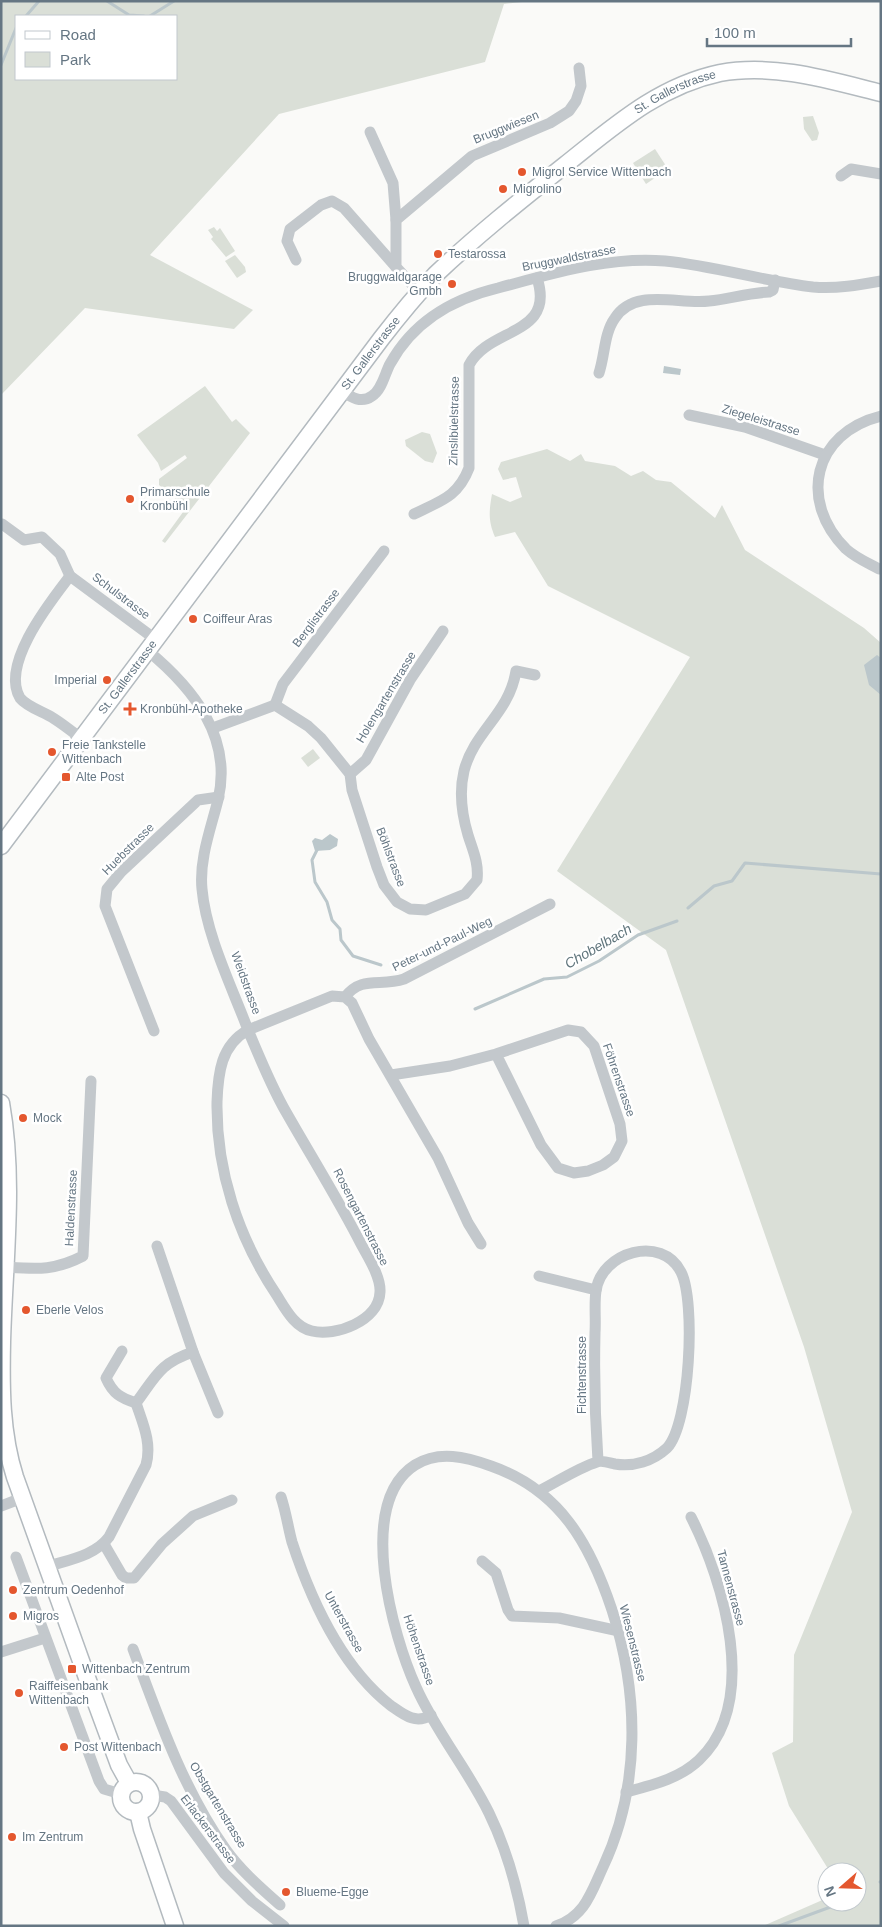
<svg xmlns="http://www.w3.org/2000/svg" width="882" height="1927" font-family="Arial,sans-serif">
	<rect width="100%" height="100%" fill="#fafaf8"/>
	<g fill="#dadfd7" fill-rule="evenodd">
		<path d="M1,1H531L504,4L485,62L279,114L150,255L253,310L234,329L85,308L1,395ZM176,16V79H16V16Z"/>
		<polygon points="813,116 819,133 817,140 812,141 804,129 803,117"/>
		<polygon points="655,149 668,169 646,184 633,163"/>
		<polygon points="214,227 217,231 220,228 235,251 226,257 211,239 213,237 208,230"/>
		<polygon points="235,255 245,267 246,272 237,278 225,261"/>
		<polygon points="205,386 232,422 236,419 250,433 165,543 162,541 186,508 159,485 159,479 187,458 185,455 161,471 158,463 137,435"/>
		<polygon points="422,432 430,434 437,453 433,463 425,461 406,446 405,440"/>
		<path d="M547,449L570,461L581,454L585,461L615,466L631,476L643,471L656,480L671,482L715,518L722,505L745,550L864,628L881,643V1926H763L827,1898V1902H857V1872H830L789,1806L772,1753L793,1742L794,1655L852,1512L804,1347L666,950L557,871L690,657L548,586L515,532L495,537C488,521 489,511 492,494L510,502L522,497L516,477L503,480L498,469L501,462Z"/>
		<polygon points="313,749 320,758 308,767 301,758"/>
	</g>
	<g fill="#bbc7cb">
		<polygon points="664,366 681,369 680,375 663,373"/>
		<polygon points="877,655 881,658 881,695 869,685 864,665"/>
		<polygon points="330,834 338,839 337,846 330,850 315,851 312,841 315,838 322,840"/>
	</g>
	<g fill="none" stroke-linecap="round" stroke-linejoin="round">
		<g stroke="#bbc7cb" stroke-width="3">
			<polyline points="107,1 129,15 144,16"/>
			<polyline points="26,16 39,1"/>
			<polyline points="150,16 174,1"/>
			<polyline points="1,65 16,28"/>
			<polyline points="318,848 312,860 315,882 327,902 332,920 340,929 341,940 353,956 381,965"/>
			<polyline points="688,908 714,886 732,881 745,863 881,874"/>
			<polyline points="475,1009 544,979 567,977 599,961 638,935 677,921"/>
			<polyline points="880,1882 881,1881"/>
			<polyline points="779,1926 844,1902"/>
		</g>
		<defs>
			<g id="secondary">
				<path id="s1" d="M1,846L381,339C398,317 416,295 435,275C476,236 521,200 565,165C613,127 658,86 720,73C774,63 829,80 881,93"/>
				<path d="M1,1103C15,1182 4,1263 2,1342C1,1388 1,1433 15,1477L95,1700L119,1765L129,1783"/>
				<circle cx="136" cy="1797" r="15"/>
				<polyline points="138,1812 142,1829 175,1926"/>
			</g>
		</defs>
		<use href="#secondary" stroke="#b3babf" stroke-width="19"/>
		<g stroke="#c3c8cc" stroke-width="11">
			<polyline points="370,132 393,183 396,220"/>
			<polyline points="841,176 851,169 881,174"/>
			<polyline points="296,260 287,241 290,229 321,205 332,201 344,208 396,267"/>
			<polyline points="419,292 396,267 396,220 472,156 550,123 569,111 576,101 581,86 579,68"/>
			<path d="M599,373C605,355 604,333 615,318C635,287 679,305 709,301C729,299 748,293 769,292L773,290L775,280"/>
			<path d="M342,391C351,397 361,404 372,396C382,390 385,373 390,364C413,322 452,299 498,288C551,274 609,256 665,261C715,266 763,281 813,287C836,289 859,285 881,281"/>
			<polyline points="689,415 745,427 825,455"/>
			<path d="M414,514C440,501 458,497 469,468V365C489,327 556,336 537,278"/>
			<polyline points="2,524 24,540 42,537 60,554 70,576 155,639"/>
			<path d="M879,569C868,563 856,558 846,549C798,501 813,433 881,416"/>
			<path d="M70,576C51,601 0,664 20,698C27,707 44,712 53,718C63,724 72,732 81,738"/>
			<path d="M147,650C193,688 233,737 218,800C211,828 199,859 202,889C206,935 232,987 248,1030L332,996L345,997L352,1003L369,1039L438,1158L468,1223L481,1244"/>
			<polyline points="275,705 283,684 384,551"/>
			<path d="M213,728L275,705L308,726L321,738L350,774L352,790L377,867L384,885L397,902L410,909L426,910L465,894L477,880C479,863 473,851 468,835C462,815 459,792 464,771C474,731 509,714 516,671L535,675"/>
			<polyline points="350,774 366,760 410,680 443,631"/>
			<path d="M345,997C362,975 380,987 404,979L550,904"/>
			<path d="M248,1030C260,1058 271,1086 286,1112C311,1156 338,1199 361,1244C368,1257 381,1277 380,1292C379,1321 335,1337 312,1331C294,1327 285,1308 276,1294C238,1237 216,1170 217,1102C218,1073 221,1045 248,1030Z"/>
			<polyline points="154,1031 105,906 107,889 121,872 198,800 219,797"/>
			<polyline points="391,1075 450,1066 496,1054 568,1030 581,1032 594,1046 620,1124 622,1141 614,1157 603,1165 588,1171 574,1173 558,1168 541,1145 496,1054"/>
			<polyline points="157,1246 193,1352 218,1413"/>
			<path d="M5,1267C37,1269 54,1271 83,1256L91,1081"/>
			<polyline points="539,1276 596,1290"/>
			<path d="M122,1351L106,1378C113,1394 121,1398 136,1403"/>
			<path d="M539,1491C557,1482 578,1468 597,1462C602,1460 610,1463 615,1464C634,1467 653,1461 667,1448C690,1424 696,1301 681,1272C662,1234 601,1252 596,1291C594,1304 596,1319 595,1333C594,1376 595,1418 598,1461"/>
			<path d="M281,1497C286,1512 288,1527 292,1542C311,1600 341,1666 390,1705C403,1714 415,1725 431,1715"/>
			<polyline points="1,1506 22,1498"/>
			<polyline points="104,1544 122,1575 126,1578 134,1578 162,1544 193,1516 232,1500"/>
			<polyline points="16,1557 99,1781 104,1789 121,1794"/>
			<polyline points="482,1561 496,1573 508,1610 512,1616 559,1618 619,1631"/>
			<path d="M46,1567C67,1560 95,1556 109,1537L146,1465C152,1443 143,1424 136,1403C156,1376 160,1363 193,1352"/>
			<path d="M133,1649C159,1719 183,1789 226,1850C241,1871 261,1888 280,1905"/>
			<polyline points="1,1652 45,1638"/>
			<path d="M626,1792C652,1785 679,1779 699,1760C760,1702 724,1582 691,1517"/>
			<polyline points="152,1795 165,1797 171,1801 224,1873 252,1901 284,1926"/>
			<path d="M524,1926C517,1886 507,1850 489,1813C468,1770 436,1732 416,1687C393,1637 355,1503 415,1465C439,1450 466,1457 491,1466C560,1490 590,1544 612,1610C639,1694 641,1786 603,1867C591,1893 585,1916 556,1926"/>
		</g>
		<use href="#secondary" stroke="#fff" stroke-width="16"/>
	</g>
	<g fill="#e4572e" stroke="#fff" stroke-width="2">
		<circle cx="522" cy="172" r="5"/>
		<circle cx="503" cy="189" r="5"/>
		<circle cx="438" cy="254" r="5"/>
		<circle cx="452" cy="284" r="5"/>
		<circle cx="130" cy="499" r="5"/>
		<circle cx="193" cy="619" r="5"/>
		<circle cx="107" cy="680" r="5"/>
		<path d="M127.5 701.5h5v5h5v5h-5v5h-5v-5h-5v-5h5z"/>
		<circle cx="52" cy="752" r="5"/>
		<rect x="61" y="772" width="10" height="10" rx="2.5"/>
		<circle cx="23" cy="1118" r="5"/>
		<circle cx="26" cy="1310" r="5"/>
		<circle cx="13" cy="1590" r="5"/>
		<circle cx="13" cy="1616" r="5"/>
		<rect x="67" y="1664" width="10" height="10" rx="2.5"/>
		<circle cx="19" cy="1693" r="5"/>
		<circle cx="64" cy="1747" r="5"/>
		<circle cx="12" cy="1837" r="5"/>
		<circle cx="286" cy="1892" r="5"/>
	</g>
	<g text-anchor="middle" stroke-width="5" stroke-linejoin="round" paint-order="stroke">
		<g font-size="12" fill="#657683" stroke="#fff">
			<text dy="4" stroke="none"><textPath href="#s1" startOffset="1021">St. Gallerstrasse</textPath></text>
			<text transform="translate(506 127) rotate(-22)" y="4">Bruggwiesen</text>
			<text transform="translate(569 258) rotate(-11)" y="4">Bruggwaldstrasse</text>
			<text dy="4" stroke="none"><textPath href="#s1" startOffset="616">St. Gallerstrasse</textPath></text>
			<text transform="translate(761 420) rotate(17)" y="4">Ziegeleistrasse</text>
			<text transform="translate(454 421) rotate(-89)" y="4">Zinslibüelstrasse</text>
			<text transform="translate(121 596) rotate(37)" y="4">Schulstrasse</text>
			<text transform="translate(316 618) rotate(-53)" y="4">Berglistrasse</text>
			<text dy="4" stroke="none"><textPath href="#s1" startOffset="211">St. Gallerstrasse</textPath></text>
			<text transform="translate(386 697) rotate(-59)" y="4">Holengartenstrasse</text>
			<text transform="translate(128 849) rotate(-45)" y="4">Huebstrasse</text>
			<text transform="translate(391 857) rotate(69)" y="4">Böhlstrasse</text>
			<text transform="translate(442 944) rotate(-26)" y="4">Peter-und-Paul-Weg</text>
			<text transform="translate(246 983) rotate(70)" y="4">Weidstrasse</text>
			<text transform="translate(619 1080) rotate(71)" y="4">Föhrenstrasse</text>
			<text transform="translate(71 1208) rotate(-87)" y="4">Haldenstrasse</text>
			<text transform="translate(361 1217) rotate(63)" y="4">Rosengartenstrasse</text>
			<text transform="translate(582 1375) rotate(-90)" y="4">Fichtenstrasse</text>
			<text transform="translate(731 1588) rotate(75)" y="4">Tannenstrasse</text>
			<text transform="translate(344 1622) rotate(61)" y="4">Unterstrasse</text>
			<text transform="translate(633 1643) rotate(76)" y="4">Wiesenstrasse</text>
			<text transform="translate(419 1650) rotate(71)" y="4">Höhenstrasse</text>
			<text transform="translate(218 1805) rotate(59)" y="4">Obstgartenstrasse</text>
			<text transform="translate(208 1829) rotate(53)" y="4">Erlackerstrasse</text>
		</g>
		<g font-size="12" fill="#657683" stroke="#fff" text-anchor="start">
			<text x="532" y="176">Migrol Service Wittenbach</text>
			<text x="513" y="193">Migrolino</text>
			<text x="448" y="258">Testarossa</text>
			<text x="442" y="281" text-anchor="end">Bruggwaldgarage<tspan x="442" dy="14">Gmbh</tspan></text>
			<text x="140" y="496">Primarschule<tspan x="140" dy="14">Kronbühl</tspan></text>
			<text x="203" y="623">Coiffeur Aras</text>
			<text x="97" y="684" text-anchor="end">Imperial</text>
			<text x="140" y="713">Kronbühl-Apotheke</text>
			<text x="62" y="749">Freie Tankstelle<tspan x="62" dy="14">Wittenbach</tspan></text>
			<text x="76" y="781">Alte Post</text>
			<text x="33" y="1122">Mock</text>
			<text x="36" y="1314">Eberle Velos</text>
			<text x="23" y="1594">Zentrum Oedenhof</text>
			<text x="23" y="1620">Migros</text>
			<text x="82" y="1673">Wittenbach Zentrum</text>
			<text x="29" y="1690">Raiffeisenbank<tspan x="29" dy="14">Wittenbach</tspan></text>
			<text x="74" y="1751">Post Wittenbach</text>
			<text x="22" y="1841">Im Zentrum</text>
			<text x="296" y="1896">Blueme-Egge</text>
		</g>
		<g font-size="14" font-style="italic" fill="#60757c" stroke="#fff">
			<text transform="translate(598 946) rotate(-30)" y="5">Chobelbach</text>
		</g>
	</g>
	<rect width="882" height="1927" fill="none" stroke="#657683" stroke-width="5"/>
	<rect x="15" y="15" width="162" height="65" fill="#ffffff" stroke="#c1c8cd"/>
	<rect x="25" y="31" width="25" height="8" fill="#ffffff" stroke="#c1c8cd"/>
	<text x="60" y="40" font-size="15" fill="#657683">Road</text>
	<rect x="25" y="52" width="25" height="15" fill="#dadfd7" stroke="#c1c8cd"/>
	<text x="60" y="65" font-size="15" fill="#657683">Park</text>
	<g transform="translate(842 1887) rotate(250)"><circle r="24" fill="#ffffff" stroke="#c1c8cd"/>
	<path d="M0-4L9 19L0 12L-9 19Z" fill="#e4572e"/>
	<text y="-8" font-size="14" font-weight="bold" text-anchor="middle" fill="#657683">N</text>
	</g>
	<path d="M707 38v8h144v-8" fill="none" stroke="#657683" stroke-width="2.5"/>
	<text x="714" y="38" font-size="15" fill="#657683" stroke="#ffffff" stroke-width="4" paint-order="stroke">100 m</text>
</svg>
